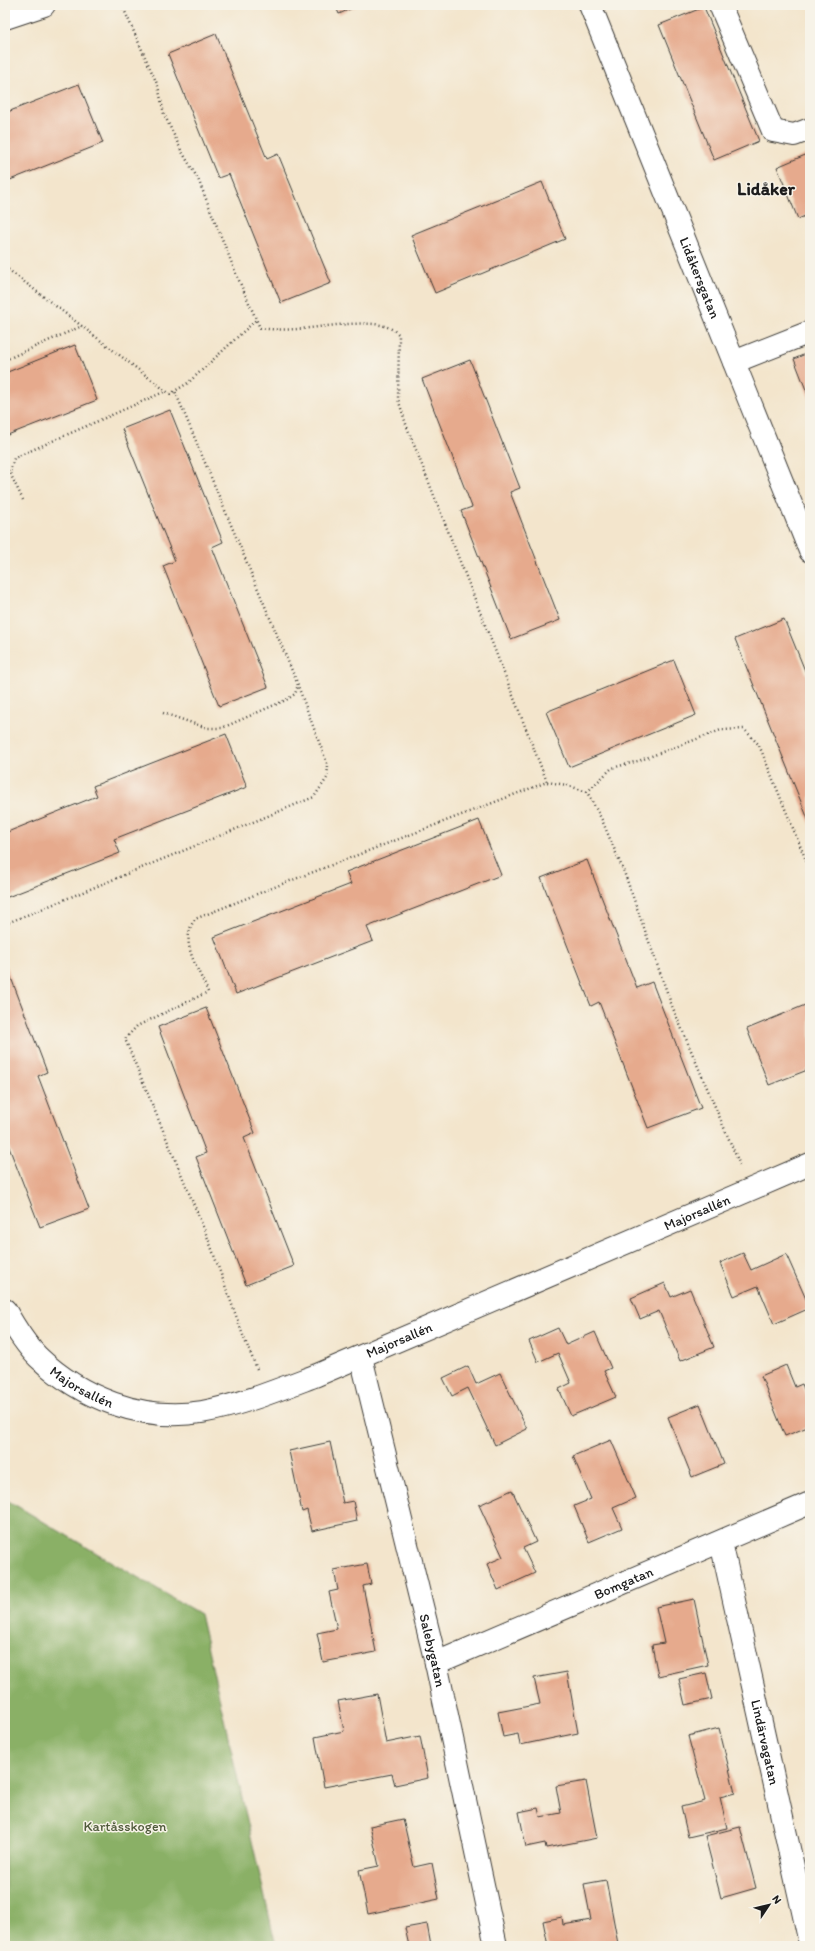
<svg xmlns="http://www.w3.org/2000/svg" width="815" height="1951" font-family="Itim,sans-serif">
	<rect width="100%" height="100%" fill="#f7f3e8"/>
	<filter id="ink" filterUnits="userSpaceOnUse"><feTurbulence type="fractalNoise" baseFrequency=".025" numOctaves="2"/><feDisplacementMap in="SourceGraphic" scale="8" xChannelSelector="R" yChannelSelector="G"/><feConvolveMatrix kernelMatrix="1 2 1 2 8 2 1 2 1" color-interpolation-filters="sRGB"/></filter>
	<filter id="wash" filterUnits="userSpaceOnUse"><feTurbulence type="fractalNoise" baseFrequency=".012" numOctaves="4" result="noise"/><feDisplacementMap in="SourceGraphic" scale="16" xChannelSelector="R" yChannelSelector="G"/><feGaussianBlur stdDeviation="0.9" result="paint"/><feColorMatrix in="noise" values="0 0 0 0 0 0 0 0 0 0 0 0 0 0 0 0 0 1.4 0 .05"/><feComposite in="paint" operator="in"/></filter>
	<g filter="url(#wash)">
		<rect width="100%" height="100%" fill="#f3e5cc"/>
		<polygon fill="#8ab066" stroke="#536641" points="5,1499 200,1614 276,1946 5,1946"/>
		<g id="blocks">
			<g fill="#e6aa8d">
				<polygon points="335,5 359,5 339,14"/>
				<polygon points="704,7 759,141 714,160 659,25"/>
				<polygon points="216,34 267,159 278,154 331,283 281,303 229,174 218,178 168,54"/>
				<polygon points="79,84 103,143 5,182 5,113"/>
				<polygon points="810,153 810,214 798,219 777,167"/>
				<polygon points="542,182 565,239 435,293 411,235"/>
				<polygon points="75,345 97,400 5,436 5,373"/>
				<polygon points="810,352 810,400 794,359"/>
				<polygon points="470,360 520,488 510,492 560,620 511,639 461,511 472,507 422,379"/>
				<polygon points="170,410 223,542 212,547 268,687 219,706 163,566 175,561 122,429"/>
				<polygon points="784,619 810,683 810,824 735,639"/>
				<polygon points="674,660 696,715 569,767 546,712"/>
				<polygon points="226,734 247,787 114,839 120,853 5,898 5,833 97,796 93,786"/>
				<polygon points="479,820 501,875 367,927 373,941 236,994 214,937 351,884 346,872"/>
				<polygon points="587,860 637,988 652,982 701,1108 648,1128 599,1002 591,1006 541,878"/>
				<polygon points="5,962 47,1072 38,1076 89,1209 40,1227 5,1137"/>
				<polygon points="810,1003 810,1069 769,1085 747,1029"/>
				<polygon points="206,1008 255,1133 244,1138 294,1266 246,1285 196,1157 206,1153 158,1027"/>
				<polygon points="743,1253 751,1270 786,1254 810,1308 774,1324 758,1286 734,1296 720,1263"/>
				<polygon points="665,1283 671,1297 690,1289 714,1347 680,1361 659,1311 640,1319 631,1298"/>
				<polygon points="558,1328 566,1345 595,1332 611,1368 604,1371 616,1397 571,1416 559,1389 571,1383 558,1353 538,1362 529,1341"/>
				<polygon points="786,1365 795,1387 802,1384 810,1404 810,1426 785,1436 761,1376"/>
				<polygon points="468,1366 476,1384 500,1373 527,1429 495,1445 468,1388 452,1396 443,1378"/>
				<polygon points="700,1404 724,1464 692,1477 668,1417"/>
				<polygon points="611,1440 636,1498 613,1508 622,1528 589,1542 574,1506 591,1499 573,1456"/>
				<polygon points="330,1442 343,1503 353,1501 357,1521 312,1531 307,1510 302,1512 289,1451"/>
				<polygon points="512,1490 536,1542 523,1548 535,1573 498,1590 487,1564 503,1557 479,1505"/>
				<polygon points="367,1564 371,1584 363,1586 376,1652 323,1662 317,1633 337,1629 329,1592 338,1590 334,1570"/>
				<polygon points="694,1599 708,1665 658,1676 652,1645 664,1643 656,1607"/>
				<polygon points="567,1672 578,1733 520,1745 518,1734 503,1737 498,1712 540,1704 534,1678"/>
				<polygon points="706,1673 712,1699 685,1705 679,1679"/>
				<polygon points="377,1694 386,1743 420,1736 428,1778 395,1785 392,1774 324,1787 315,1737 344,1731 338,1701"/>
				<polygon points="719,1728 735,1793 720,1797 727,1828 688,1837 681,1807 705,1801 688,1736"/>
				<polygon points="586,1781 597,1838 546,1848 545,1843 526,1847 519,1812 538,1808 540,1817 561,1813 556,1786"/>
				<polygon points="403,1819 414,1867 432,1863 439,1899 368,1914 359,1870 379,1866 370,1826"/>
				<polygon points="740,1827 756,1888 721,1898 705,1836"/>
				<polygon points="606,1880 618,1944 606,1946 548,1946 543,1921 562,1917 563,1925 591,1920 584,1884"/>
				<polygon points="427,1924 431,1946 409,1946 405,1928"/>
			</g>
		</g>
	</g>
	<g filter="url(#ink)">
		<use href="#blocks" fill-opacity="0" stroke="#3c3a36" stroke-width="1"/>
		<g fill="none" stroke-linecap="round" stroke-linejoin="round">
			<defs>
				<g id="minor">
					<path id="s1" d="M590,5L810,551"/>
					<polyline points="720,5 773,131 794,135 810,129"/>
					<polyline points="5,18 44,5"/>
					<polyline points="734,362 810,332"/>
					<path id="s2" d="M5,1310C14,1326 25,1344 38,1357C81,1398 142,1422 202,1412C241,1405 280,1389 317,1375L810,1164"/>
					<path id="s3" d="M361,1357L436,1663L496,1946"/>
					<path id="s4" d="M721,1542L810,1943"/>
					<path id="s5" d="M436,1663L810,1503"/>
				</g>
			</defs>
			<use href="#minor" stroke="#3c3a36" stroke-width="24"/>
			<g stroke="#3c3a36" stroke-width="2.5" stroke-dasharray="1 3" stroke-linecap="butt">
				<path d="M122,5L158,86L164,114L181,150L198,179L237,276L260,328C298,334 337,321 374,324C384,325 393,328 399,335L398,399L407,427L547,782"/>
				<polyline points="5,267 170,394 188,383 257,319"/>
				<polyline points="5,360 82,326"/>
				<polyline points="23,500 10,473 14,458 166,391"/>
				<polyline points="163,713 207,728 222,728 286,700 295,694 298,685 175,391"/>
				<polyline points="587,792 612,768 638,761 721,730 744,729 759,745 810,870"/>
				<polyline points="5,924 314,797 327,778 328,766 298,686"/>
				<path d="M257,1369L244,1338L209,1241L125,1039L137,1026L208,992C199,969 178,943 195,919L277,886L547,782L567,785L587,792L602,820L624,872L672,1006L740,1165"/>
			</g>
			<use href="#minor" stroke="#fff" stroke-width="22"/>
		</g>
	</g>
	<g text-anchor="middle" stroke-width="3" stroke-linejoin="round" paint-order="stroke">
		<g font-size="14" fill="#1c1c1c" stroke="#f7f3e8">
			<text dy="5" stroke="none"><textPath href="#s1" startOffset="294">Lidåkersgatan</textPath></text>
			<text dy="5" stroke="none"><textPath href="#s2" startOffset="771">Majorsallén</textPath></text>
			<text dy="5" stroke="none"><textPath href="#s2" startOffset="447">Majorsallén</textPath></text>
			<text dy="5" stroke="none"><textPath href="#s2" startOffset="111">Majorsallén</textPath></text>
			<text dy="5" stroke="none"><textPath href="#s5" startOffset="204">Bomgatan</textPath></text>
			<text dy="5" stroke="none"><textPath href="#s3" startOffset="302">Salebygatan</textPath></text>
			<text dy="5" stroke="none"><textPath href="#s4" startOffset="205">Lindärvagatan</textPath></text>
		</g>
		<g font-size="14" fill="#4f5a3b" stroke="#f7f3e8">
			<text x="125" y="1831">Kartåsskogen</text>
		</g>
		<g font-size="18" font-weight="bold" fill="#1c1c1c" stroke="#f7f3e8">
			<text x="766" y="195">Lidåker</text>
		</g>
	</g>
	<rect width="815" height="1951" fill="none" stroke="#f7f3e8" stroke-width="20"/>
	<g transform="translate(769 1905) rotate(55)" stroke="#f7f3e8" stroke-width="3" paint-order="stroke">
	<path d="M0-3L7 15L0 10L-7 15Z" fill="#1c1c1c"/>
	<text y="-6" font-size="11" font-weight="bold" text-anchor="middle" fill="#1c1c1c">N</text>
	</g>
</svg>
